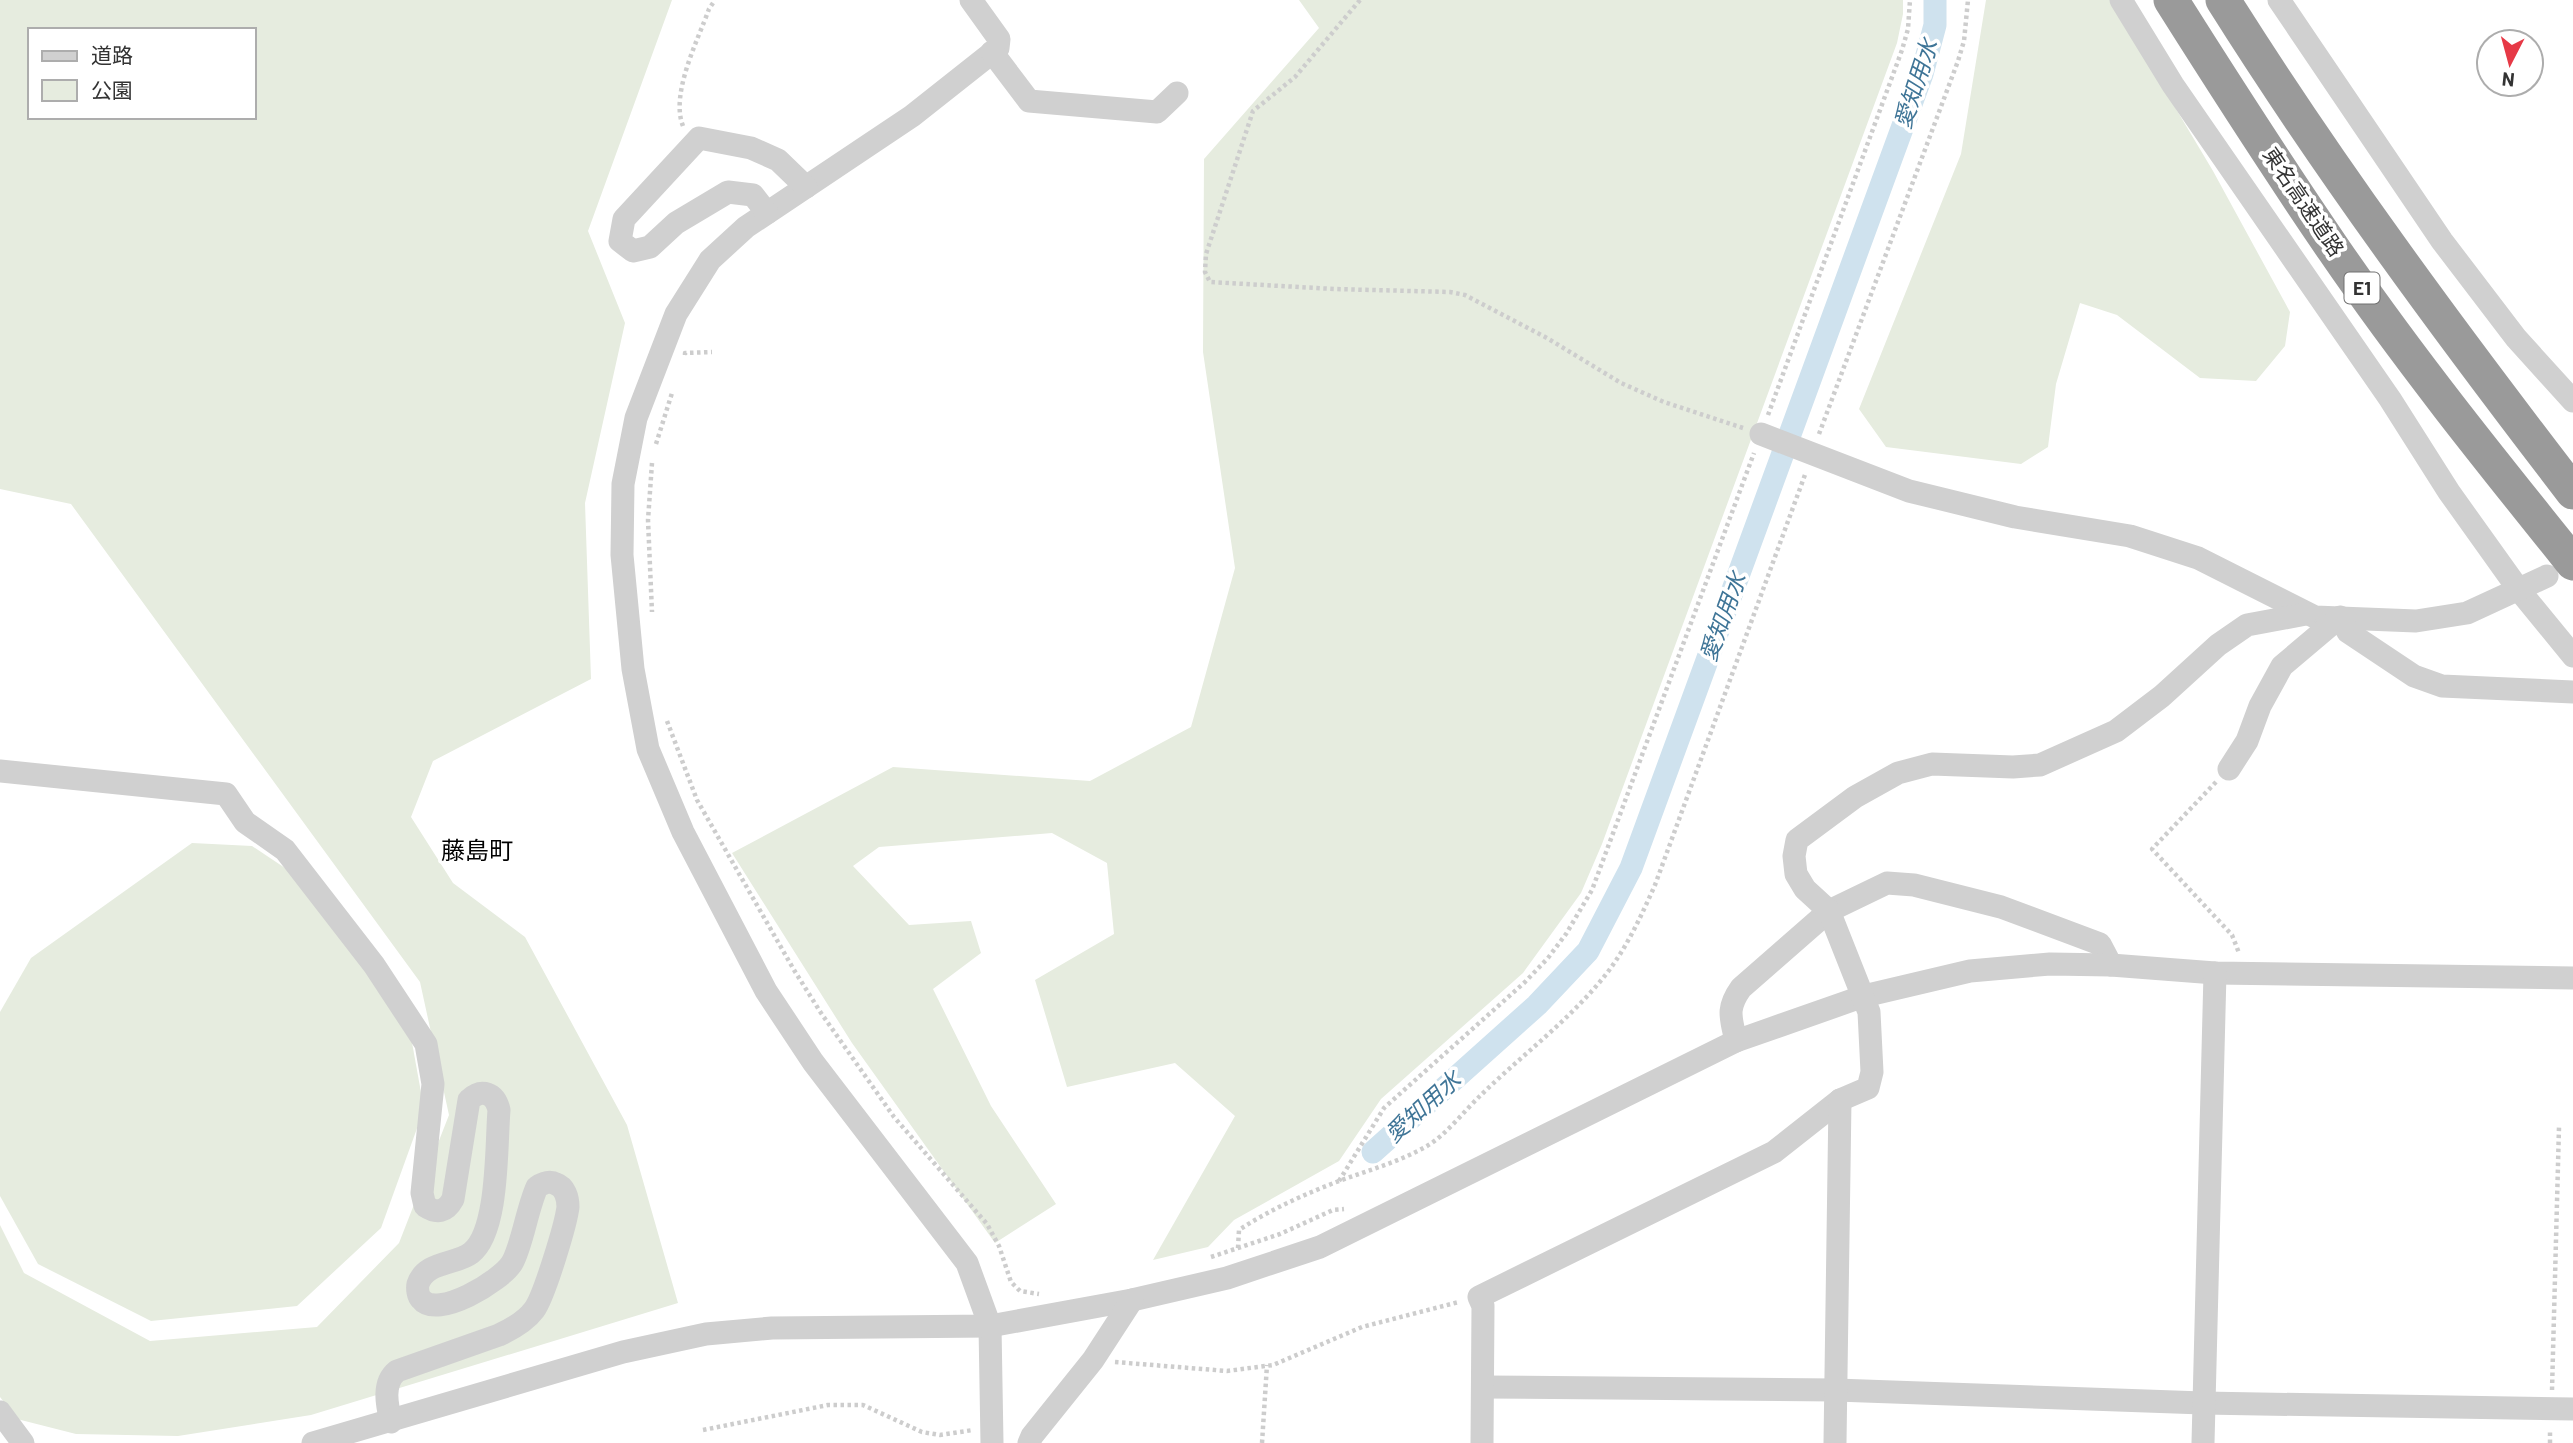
<svg xmlns="http://www.w3.org/2000/svg" width="2573" height="1443" font-family="Barlow,'Noto Sans JP',sans-serif">
	<rect width="100%" height="100%" fill="#fff"/>
	<g fill="#e6ecdf" fill-rule="evenodd">
		<path d="M0,0H672L588,231L625,323L585,503L591,679L433,761L411,817L453,883L525,937L627,1125L678,1303L311,1415L178,1436L76,1434L17,1419L0,1397V1225L24,1273L150,1341L317,1327L399,1243L449,1115L420,982L71,504L0,489ZM30,30H254V117H30Z"/>
		<polygon points="1299,0 1903,0 1903,14 1897,43 1602,844 1581,893 1523,973 1381,1099 1339,1161 1234,1220 1208,1247 1153,1260 1235,1116 1175,1063 1067,1087 1035,980 1114,934 1107,863 1052,833 879,847 853,866 909,925 971,921 981,953 933,989 991,1106 1056,1204 995,1243 852,1043 732,853 893,767 1090,781 1191,727 1235,568 1203,352 1204,159 1319,28"/>
		<polygon points="1986,0 2111,0 2213,171 2290,312 2285,346 2256,381 2200,378 2117,315 2080,303 2056,384 2048,447 2021,464 1886,447 1859,409 1961,154"/>
		<polygon points="192,843 252,846 294,874 404,998 424,1109 381,1228 297,1306 151,1321 38,1264 0,1196 0,1012 31,958"/>
	</g>
	<g fill="none" stroke-linecap="round" stroke-linejoin="round">
		<polyline stroke="#cfe2ee" stroke-width="23" points="1373,1152 1537,1005 1588,951 1631,868 1922,74 1935,25 1935,0"/>
		<g stroke="#cdcdcd" stroke-width="4.5" stroke-dasharray="3.5 3.5" stroke-linecap="butt">
			<polyline points="1360,0 1295,77 1253,111 1206,254 1205,272 1210,282 1334,289 1450,292 1465,295 1547,338 1621,383 1664,402 1743,428"/>
			<path d="M683,126C670,94 698,40 709,9L715,0"/>
			<polyline points="685,355 685,353 712,352"/>
			<polyline points="1768,415 1902,50 1908,29 1910,0"/>
			<polyline points="1819,434 1958,61 1964,41 1968,0"/>
			<polyline points="656,444 672,393"/>
			<polyline points="652,463 648,520 652,612"/>
			<polyline points="667,721 697,800 794,970 821,1013 894,1117 987,1224 999,1246 1011,1282 1020,1291 1039,1294"/>
			<polyline points="2216,782 2152,849 2232,935 2239,953"/>
			<polyline points="1339,1181 1384,1108 1525,982 1548,958 1566,934 1592,890 1754,453"/>
			<path d="M1238,1248L1239,1230C1269,1210 1305,1194 1339,1181C1369,1170 1399,1162 1427,1146C1446,1135 1465,1110 1481,1095C1524,1053 1574,1017 1610,969C1629,943 1642,914 1655,885L1806,472"/>
			<polyline points="1211,1257 1280,1234 1333,1210 1344,1209"/>
			<polyline points="1115,1362 1227,1371 1273,1365 1362,1327 1459,1302"/>
			<polyline points="2552,1390 2559,1127"/>
			<polyline points="703,1430 828,1405 863,1405 922,1432 940,1435 973,1430"/>
			<polyline points="1262,1443 1267,1365"/>
			<polyline points="2550,1443 2550,1430"/>
		</g>
		<g stroke="#d0d0d0" stroke-width="23">
			<polyline points="971,0 999,39 998,48 912,116 746,227 710,260 676,314 636,418 623,484 622,555 633,669 648,749 683,832 766,991 813,1062 967,1263 990,1326 992,1443"/>
			<polyline points="2121,0 2173,85 2390,399 2449,492 2519,590 2573,656"/>
			<polyline points="2279,0 2442,241 2516,338 2573,401"/>
			<polyline points="992,52 1029,101 1157,112 1177,93"/>
			<polyline points="767,213 753,195 728,192 676,223 650,247 633,251 620,241 624,219 699,138 751,148 778,160 806,187"/>
			<polyline points="1761,434 1909,491 2015,517 2130,536 2198,558 2315,617 2416,621 2467,613 2547,576"/>
			<polyline points="2229,769 2247,741 2260,706 2282,666 2340,617 2348,632 2414,676 2442,686 2573,692"/>
			<path d="M0,771L226,794L245,822L285,850L374,965L426,1044L433,1084L422,1193L425,1206C437,1214 446,1212 453,1199L469,1100C482,1088 495,1093 499,1110C496,1145 499,1232 471,1253C455,1265 426,1261 418,1284C417,1289 418,1296 421,1299C437,1320 501,1281 512,1263C522,1246 527,1209 537,1187C543,1183 549,1180 556,1184C565,1187 568,1198 568,1207C566,1224 544,1297 534,1310C525,1322 512,1329 499,1335L397,1371C382,1383 387,1405 391,1422"/>
			<path d="M1736,1041C1731,1018 1726,1009 1741,988L1829,911L1887,883L1914,885L2001,907L2100,944L2111,965"/>
			<polyline points="1483,1387 1836,1390 2203,1403 2573,1409"/>
			<polyline points="0,1412 23,1443"/>
			<polyline points="313,1443 623,1352 706,1334 772,1328 990,1326 1132,1300 1227,1278 1320,1247 1736,1041 1864,996 1970,971 2050,964 2111,965 2215,973 2573,978"/>
			<polyline points="1029,1443 1032,1436 1093,1360 1132,1300"/>
			<polyline points="1482,1443 1483,1306 1479,1297 1774,1152 1840,1100 1868,1088 1872,1072 1869,1012 1829,911 1805,889 1796,874 1794,856 1797,840 1855,797 1898,773 1932,764 2013,767 2040,765 2116,731 2162,696 2218,645 2247,625 2306,614"/>
			<polyline points="1835,1443 1840,1100"/>
			<polyline points="2203,1443 2215,973"/>
		</g>
		<g stroke="#9a9a9a" stroke-width="35">
			<path d="M2171,0C2224,84 2278,168 2334,250C2408,358 2491,461 2573,563"/>
			<path d="M2223,0C2330,170 2450,332 2573,492"/>
		</g>
	</g>
	<g text-anchor="middle" stroke-width="7" stroke-linejoin="round" paint-order="stroke">
		<rect fill="#fff" stroke="#707070" stroke-width="2" x="2344.5" y="272.5" width="35" height="31" rx="5"/>
		<g font-size="19" font-weight="bold" fill="#333">
			<text x="2362" y="295">E1</text>
		</g>
		<g font-size="21" fill="#333" stroke="#fff">
			<text transform="translate(2303 202) rotate(56)" y="7">東名高速道路</text>
		</g>
		<g font-size="23" font-style="italic" fill="#3f7597" stroke="#fff">
			<text transform="translate(1916 84) rotate(-72)" y="8">愛知用水</text>
			<text transform="translate(1723 617) rotate(-70)" y="8">愛知用水</text>
			<text transform="translate(1423 1107) rotate(-42)" y="8">愛知用水</text>
		</g>
		<g font-size="24" fill="#000" stroke="#fff">
			<text x="477" y="859">藤島町</text>
		</g>
	</g>
	<rect x="28" y="28" width="228" height="91" fill="#ffffff" stroke="#adadad" stroke-width="2"/>
	<rect x="42" y="51" width="35" height="10" fill="#d0d0d0" stroke="#adadad" stroke-width="2"/>
	<text x="91" y="63" font-size="21" fill="#333333">道路</text>
	<rect x="42" y="80" width="35" height="21" fill="#e6ecdf" stroke="#adadad" stroke-width="2"/>
	<text x="91" y="98" font-size="21" fill="#333333">公園</text>
	<g transform="translate(2510 63) rotate(186)"><circle r="33" fill="#ffffff" stroke="#adadad" stroke-width="2"/>
	<path d="M0-5L12 26L0 18L-12 26Z" fill="#e63946"/>
	<text y="-10" font-size="19" font-weight="bold" text-anchor="middle" fill="#333333">N</text>
	</g>
</svg>
